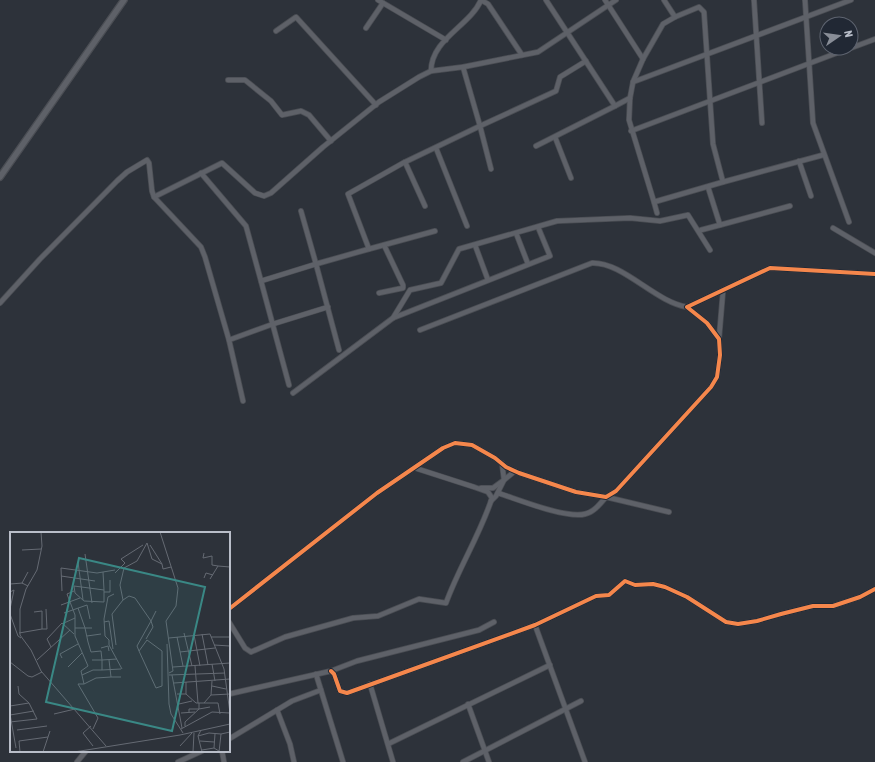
<svg xmlns="http://www.w3.org/2000/svg" width="875" height="762" font-family="'Asap Condensed',sans-serif">
	<rect width="100%" height="100%" fill="#2d323a"/>
	<g fill="none" stroke-linecap="round" stroke-linejoin="round">
		<defs>
			<g id="minor">
				<polyline points="378,0 446,40"/>
				<polyline points="481,0 488,4 522,55"/>
				<polyline points="605,0 643,59"/>
				<polyline points="664,0 675,17"/>
				<polyline points="754,0 762,123"/>
				<polyline points="805,0 813,123 849,222"/>
				<polygon points="699,7 704,12 713,144 723,182 654,202 629,120 630,98 633,82 643,59 663,24 675,17"/>
				<polyline points="366,28 383,3"/>
				<polyline points="276,31 296,17 376,105"/>
				<polyline points="851,48 875,39"/>
				<polyline points="463,67 480,126 556,91 560,77 586,61"/>
				<path d="M431,71C431,39 470,26 481,0"/>
				<polyline points="228,80 245,80 271,101 282,115 301,111 309,115 331,141"/>
				<polyline points="633,82 851,0"/>
				<polyline points="615,106 630,98"/>
				<polyline points="631,131 850,48"/>
				<polyline points="555,137 571,178"/>
				<polyline points="536,146 615,106 546,0"/>
				<polyline points="436,148 467,226"/>
				<polyline points="799,161 811,196"/>
				<polyline points="405,162 425,206"/>
				<polyline points="201,173 246,226 261,281 316,264 339,350"/>
				<polyline points="723,182 823,155"/>
				<polyline points="708,187 720,225 790,206"/>
				<polyline points="154,197 222,163 255,193 264,196 271,193 323,147 379,102 419,77 431,71 463,67 538,52 616,0"/>
				<polyline points="654,202 657,213"/>
				<polyline points="301,211 316,264 369,249 348,194 403,163 480,126 491,169"/>
				<polyline points="833,228 875,253"/>
				<polyline points="701,230 720,225"/>
				<polyline points="516,233 528,264"/>
				<polyline points="475,245 488,280"/>
				<polyline points="369,249 435,231"/>
				<polyline points="261,281 289,385"/>
				<polyline points="379,293 403,288 403,285 384,245"/>
				<polyline points="0,303 40,259 117,181 127,172 147,160 149,163 152,191 154,197 201,247 205,257 229,340"/>
				<polyline points="393,318 550,256 538,227"/>
				<path d="M420,330L592,263C623,262 655,302 687,307"/>
				<polyline points="719,339 723,291"/>
				<polyline points="293,393 393,318 410,290 441,283 459,249 557,221 630,218 660,221 688,215 710,250"/>
				<polyline points="243,401 229,340 273,324 328,307"/>
				<polyline points="481,488 493,488 504,480 502,463"/>
				<path d="M498,493C517,499 566,519 585,514C594,512 600,504 606,497L669,512"/>
				<polyline points="491,501 496,496 504,480 515,471"/>
				<polyline points="229,609 377,493 443,448 455,443 472,445 495,458 506,467 519,473 576,492 606,497 616,491 711,387 717,377 720,355 719,339 707,323 687,307 770,268 875,274"/>
				<path d="M229,622L245,648L251,652L285,637L353,618L378,616L419,599L446,603C459,567 480,535 492,498L488,492L474,487L415,468"/>
				<polyline points="535,625 585,762"/>
				<polyline points="331,671 334,674 340,691 347,693 535,625 596,596 609,595 625,581 635,585 653,584 665,587 687,597 726,622 738,624 757,621 781,614 813,606 833,606 860,597 875,589"/>
				<polyline points="316,674 343,762"/>
				<polyline points="370,684 393,762"/>
				<polyline points="229,694 331,671 357,661 479,630 494,622"/>
				<polyline points="468,704 489,762"/>
				<polyline points="277,710 290,744 294,762"/>
				<polyline points="229,739 292,701 321,690"/>
				<polyline points="388,744 550,665"/>
				<polyline points="222,751 224,762"/>
				<polyline points="77,762 86,751"/>
				<polyline points="178,762 202,751"/>
				<polyline points="463,762 581,701"/>
			</g>
			<polyline id="tertiary" points="0,177 124,0"/>
		</defs>
		<use href="#minor" stroke="#4b4e54" stroke-width="6"/>
		<use href="#tertiary" stroke="#4b4e54" stroke-width="8"/>
		<use href="#minor" stroke="#5e6168" stroke-width="4.5"/>
		<use href="#tertiary" stroke="#5e6168" stroke-width="5.5"/>
		<defs>
			<g id="cycleway">
				<polyline points="229,609 377,493 443,448 455,443 472,445 495,458 506,467 519,473 576,492 606,497 616,491 711,387 717,377 720,355 719,339 707,323 687,307 770,268 875,274"/>
				<polyline points="331,671 334,674 340,691 347,693 535,625 596,596 609,595 625,581 635,585 653,584 665,587 687,597 726,622 738,624 757,621 781,614 813,606 833,606 860,597 875,589"/>
			</g>
		</defs>
		<use href="#cycleway" stroke="#212834" stroke-width="6"/>
		<use href="#cycleway" stroke="#f5874c" stroke-width="4"/>
	</g>
	<g transform="translate(10 532)">
		<rect width="220" height="220" fill="#2d323a"/>
		<path fill="none" stroke="#656a73" stroke-width="1" d="M31,0L32,14L27,38L16,57L10,77V103L21,118L31,139L96,214M150,0L168,56L166,74L156,89L163,139L159,141M140,13L152,32M12,18L31,17M194,21L193,26L202,24V33L208,34M75,22L82,71M68,30L73,68M18,40L12,51L18,54M93,40L94,58M105,41L115,31L111,27L133,13M51,44L85,49M194,46L196,41L203,43M200,47L208,34L220,35M0,52L13,51M64,54L94,58V70L74,69L65,61ZM52,59L51,36L87,41L105,38M64,59L57,62L65,83V104L78,134L71,139L74,152M0,60L4,58L0,77M94,60H100V48M104,62L98,65L94,87L95,104L99,108V113L112,137M51,73L70,66M54,81L77,73L80,87M0,82L8,104L11,106M94,90L99,89L103,117M54,91L65,86M65,96H75L68,76M32,97H37L36,77M9,101L32,97V79L24,80M174,101L182,134M192,102L198,133M184,103L190,134M77,104L91,102M167,105L173,134M201,105H220M159,106L200,102L214,137L220,181M136,107L143,95L141,89L146,79M157,112L159,172L161,182L173,201M106,113L102,82L113,68M204,113L220,114M41,115L37,107L52,91L64,102M91,116L98,114L99,119M129,119L146,156L152,154V119L137,108L129,119L127,114L141,89L125,66L119,64L113,68L110,53L114,36L127,29L137,11L142,27L152,32L153,37L161,35M170,120L205,116M52,126L50,122L68,112M27,128L60,98M82,128H92L91,119L81,120L78,110L75,96H82M99,128L101,145H111M0,130L18,144L22,145L32,140M202,132L205,149M185,134L188,171M58,135L72,121M163,135L220,131M92,138L111,137M72,143L83,138H92V128L107,127M159,143L215,141M162,143L172,196M164,151L220,147M202,154L216,157M167,162H176V150M176,162L186,171H208L210,182M201,163L202,149M194,171L201,163L220,162M169,172L182,169M0,174L19,171M171,181L185,180M179,181V177H189V171M0,182L6,216M44,182L65,177M0,183L24,179M0,190L27,187L19,171L9,162L8,154M81,194L73,201L83,214M175,194V190L189,177L200,175M83,197L88,186L68,152H74L86,146L101,145M171,197L202,180L220,181M7,198L37,194M191,198L188,204L192,220M205,202L204,216L209,219M188,204L199,201L211,202M190,209L204,210M170,214L182,201M192,218L204,216M10,220L9,209L38,205M33,220L40,199M64,220L170,203L220,192M183,220L184,201M209,220L211,202L220,200"/>
		<path fill="#3a8885" fill-opacity="0.15" stroke="#3a8885" stroke-width="2" d="M69,26L195,55L162,199L36,170Z"/>
		<rect width="220" height="220" fill="none" stroke="#b9bec9" stroke-width="2"/>
	</g>
	<g transform="translate(839 36) rotate(77)"><circle r="19" fill="#212834" stroke="#5e6470"/>
	<path d="M0-3L7 15L0 10L-7 15Z" fill="#888d97"/>
	<text y="-6" font-size="11" font-weight="bold" text-anchor="middle" fill="#b9bec9">N</text>
	</g>
</svg>
